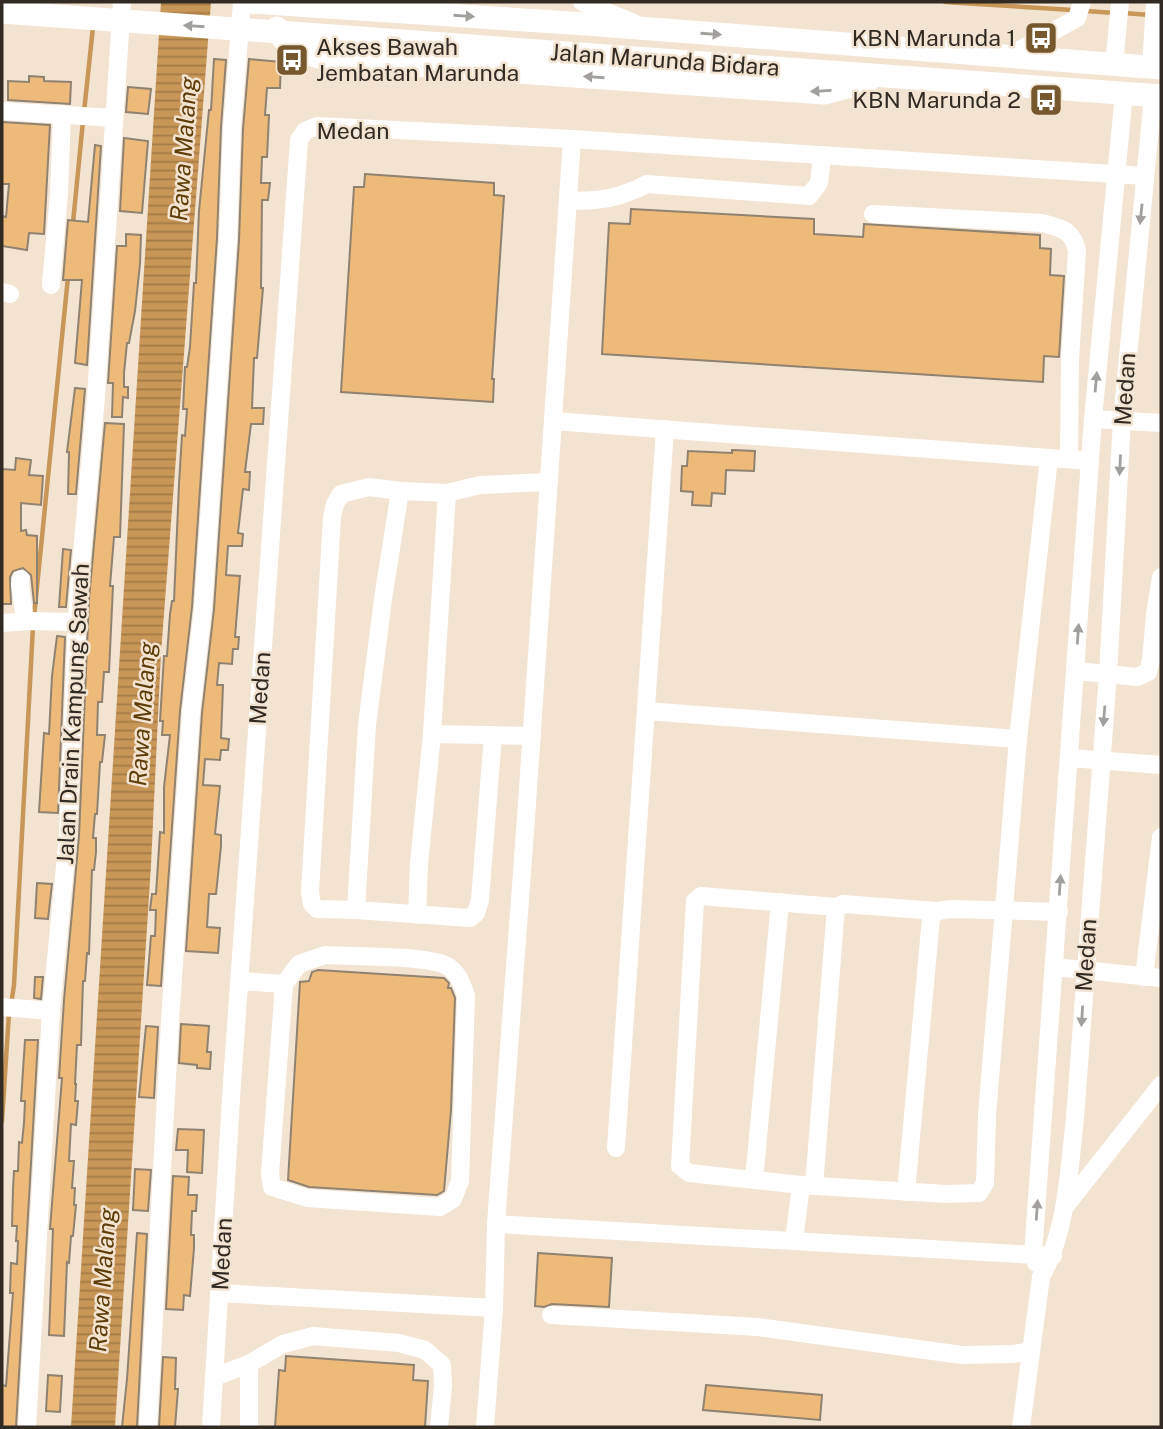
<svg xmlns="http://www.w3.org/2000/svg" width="1163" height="1429" font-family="'Public Sans',sans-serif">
	<defs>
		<pattern id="water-rules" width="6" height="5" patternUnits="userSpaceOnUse" patternTransform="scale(1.75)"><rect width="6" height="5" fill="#c89656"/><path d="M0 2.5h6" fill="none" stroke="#a37b47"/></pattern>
	</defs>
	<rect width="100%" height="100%" fill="#f3e3d1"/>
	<polygon fill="url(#water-rules)" points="161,2 211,2 161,653 151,865 115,1427 71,1427"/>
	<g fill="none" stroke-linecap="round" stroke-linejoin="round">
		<g stroke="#c89656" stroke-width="4.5">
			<polyline points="945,2 1073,10"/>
			<polyline points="1086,11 1115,13"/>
			<polyline points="1124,13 1150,15"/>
			<polyline points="84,112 93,27"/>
			<polyline points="73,223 83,121"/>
			<polyline points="34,617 68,277"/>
			<polyline points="11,1005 14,985 33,626"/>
			<polyline points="2,1121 9,1013"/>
		</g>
	</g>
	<g fill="#eeba7a" stroke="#908271" stroke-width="2">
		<polygon points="214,59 226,60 221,127 217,238 192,607 180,711 161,986 147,985 151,936 155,936 156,910 150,910 152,894 156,894 160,832 164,833 164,787 170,735 162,735 163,721 160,721 164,656 167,656 170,614 172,601 174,601 179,484 182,435 185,436 187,409 183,409 185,367 187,367 190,347 194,283 196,283 199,211 209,110 211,110"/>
		<polygon points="249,59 281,62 280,88 267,88 265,115 269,115 268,137 267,157 262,157 261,183 270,183 268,200 262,200 261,288 263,288 257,358 254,358 252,408 264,408 263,424 251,424 245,472 250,472 249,490 243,489 238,533 243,534 242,546 228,546 226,575 240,576 235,637 239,637 238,649 233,649 232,664 219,663 217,685 223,685 221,738 229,739 228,750 221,750 220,760 205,759 203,785 220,786 215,834 221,835 221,846 216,894 209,894 207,927 220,928 218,953 186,951 202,713 214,609 239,240 243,129"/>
		<polygon points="29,76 44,77 44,81 71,82 70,104 8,100 8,81 29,82"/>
		<polygon points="128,87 151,89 148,114 126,112"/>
		<polygon points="2,122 50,125 44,234 29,233 27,250 2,246 2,216 6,217 9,184 2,184"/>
		<polygon points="124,138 148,141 142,213 120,211"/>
		<polygon points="95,145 101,146 87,365 75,363 82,280 63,280 68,220 88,222"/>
		<polygon points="365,174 494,183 494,195 504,196 492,379 494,379 493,402 341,392 354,187 364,187"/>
		<polygon points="631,209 814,219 814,234 863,237 864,224 1040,235 1040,248 1051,249 1050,275 1064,276 1059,357 1044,356 1043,382 602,354 609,223 630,224"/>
		<polygon points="126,234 141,235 140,264 135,311 129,343 127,343 124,373 124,387 128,387 128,398 123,397 122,417 112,417 113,383 108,383 117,246 126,246"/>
		<polygon points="75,388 85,389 76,494 68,494 69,452 67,452"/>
		<polygon points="105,423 124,424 120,537 114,537 110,586 113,586 109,672 104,672 102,702 98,702 97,735 105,735 102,762 100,762 97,814 95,814 93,838 96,838 96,852 94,870 92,870 89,954 87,953 85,981 83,981 81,1045 77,1045 75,1084 76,1084 75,1101 78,1101 76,1125 71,1124 69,1161 74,1161 72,1188 75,1188 74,1205 76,1205 73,1236 71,1236 69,1263 67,1262 64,1336 49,1335 53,1229 50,1229 62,1078 59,1078 64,1000 79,836 89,599"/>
		<polygon points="732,450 755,451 754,471 726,470 725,494 712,493 711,506 692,505 693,492 681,491 682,466 687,466 688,451 732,453"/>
		<polygon points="16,458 31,460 29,475 43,476 41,505 21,503 21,531 26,530 27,535 37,536 37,603 34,603 31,575 23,568 13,571 10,577 11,604 2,604 2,469 15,470"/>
		<polygon points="63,549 71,550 66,607 59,607"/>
		<polygon points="57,636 65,637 58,813 39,812 44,733 49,734 52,676"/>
		<polygon points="37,883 52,884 48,919 35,918"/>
		<polygon points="318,970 444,978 449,983 448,988 451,988 455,998 451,1110 444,1191 437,1195 309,1187 288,1180 300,982 309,981 312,972"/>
		<polygon points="35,977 43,977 41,999 34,998"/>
		<polygon points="181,1024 209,1026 207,1052 211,1052 210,1069 197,1068 197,1065 179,1063"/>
		<polygon points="146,1026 158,1027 154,1098 139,1097"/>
		<polygon points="25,1040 38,1040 16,1427 2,1427 2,1385 6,1386 13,1293 10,1293 11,1263 17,1264 18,1241 16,1241 17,1226 12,1226 13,1189 14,1171 18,1171 19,1142 22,1143 24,1123 25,1101 21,1101"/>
		<polygon points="178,1129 204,1130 202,1173 187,1172 188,1150 176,1150"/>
		<polygon points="135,1169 151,1170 148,1211 133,1210"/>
		<polygon points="173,1176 189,1177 188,1195 197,1195 196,1211 192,1211 191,1235 194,1235 194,1248 190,1296 184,1295 183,1310 166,1309"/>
		<polygon points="137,1233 147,1234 137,1427 122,1427 127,1379"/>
		<polygon points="538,1253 612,1258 609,1307 552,1304 544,1307 535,1306"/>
		<polygon points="286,1356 414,1365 413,1380 428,1381 425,1427 275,1427 279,1370 285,1371"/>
		<polygon points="163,1357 176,1358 175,1389 178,1389 175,1427 159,1427"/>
		<polygon points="48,1375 62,1376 60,1412 46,1411"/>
		<polygon points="706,1385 822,1395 820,1420 703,1410"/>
	</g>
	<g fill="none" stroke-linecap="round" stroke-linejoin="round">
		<g stroke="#fff" stroke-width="18">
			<polyline points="582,2 634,23"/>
			<polyline points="1007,57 1077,18 1082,2"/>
			<polyline points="1114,65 1120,2"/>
			<polyline points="1151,68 1155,2"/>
			<polyline points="2,111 114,118"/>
			<polyline points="572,139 1145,176"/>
			<path d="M568,201C599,201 618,199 647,184L809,196L819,183L822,155"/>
			<path d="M873,214L1042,223C1061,228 1073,230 1077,251L1070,359L1069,459"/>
			<polyline points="51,285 59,193 62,114"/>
			<polyline points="2,292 10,294"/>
			<polyline points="1093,419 1161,423"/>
			<polyline points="553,421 1090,461"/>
			<polyline points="21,579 20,584 25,621"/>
			<polyline points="2,623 29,621 77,622"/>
			<polyline points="1076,671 1137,677 1148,672 1151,660 1155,615 1161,577"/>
			<polyline points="646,711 1018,739"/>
			<polyline points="432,734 447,493"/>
			<polyline points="493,735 480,900 476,913 470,918 356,910 367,725 383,599 400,491 447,493 480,485 549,482"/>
			<polyline points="1070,758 1161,765"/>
			<polyline points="356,910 317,909 312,904 310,892 332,517 335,504 341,494 369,487 400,491"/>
			<polyline points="417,915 419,863 432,734 532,736"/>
			<path d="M325,955C354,957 420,955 445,965C458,971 462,984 466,996L460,1181L453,1199L440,1207L307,1198L272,1187L270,1174L284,984L299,964Z"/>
			<polyline points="1054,967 1161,978"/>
			<polyline points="1144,977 1161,837"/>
			<polyline points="239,981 284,984"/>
			<polyline points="2,1007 51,1011"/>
			<polyline points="616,1148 665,429"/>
			<polyline points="754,1180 780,902"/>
			<polyline points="801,1185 689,1173 680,1166 695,901 701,896 836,907"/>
			<polyline points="814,1186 836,907 843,904 937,911"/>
			<polyline points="906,1192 931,918 937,911 951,909 1059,912"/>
			<polyline points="1064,1208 1161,1085"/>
			<polyline points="794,1241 801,1185 946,1194 979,1193 985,1183 987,1115 1018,739 1049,458"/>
			<polyline points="1036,1263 1033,1254 1093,419 1124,93"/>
			<polyline points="219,1293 494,1308"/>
			<polyline points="551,1315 758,1327 962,1355 1013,1354 1031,1351"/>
			<polyline points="249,1364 249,1427"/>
			<polyline points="214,1377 249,1364 283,1344 313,1336 399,1343 425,1350 442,1365 443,1386 439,1427"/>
			<polyline points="27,1427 51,1011 68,835 78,598 96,397 122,2"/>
			<polyline points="148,1427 170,1022 191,712 203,608 228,239 232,128 242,2"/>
			<polyline points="211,1427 232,1083 299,140 305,131 317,126 572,139 526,818 496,1224 1053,1256"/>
			<polyline points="485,1427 494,1308 496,1224"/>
			<path d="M1021,1427L1041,1277C1067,1231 1069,1170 1075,1118L1108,674L1122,420L1153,96"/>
		</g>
		<g stroke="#fff" stroke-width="23">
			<polyline points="249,2 586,24 1161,68"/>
			<polyline points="2,12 1161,96"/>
			<path d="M277,28C288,52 302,52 326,59L824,93L867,82"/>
		</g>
	</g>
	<defs><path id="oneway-solid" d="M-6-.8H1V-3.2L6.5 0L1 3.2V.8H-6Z" transform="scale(1.75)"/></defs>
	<g fill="#a2a09c">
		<use href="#oneway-solid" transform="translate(464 16) rotate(4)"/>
		<use href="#oneway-solid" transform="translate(194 26) rotate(-176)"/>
		<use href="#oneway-solid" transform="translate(711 34) rotate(4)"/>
		<use href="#oneway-solid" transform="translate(594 77) rotate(-176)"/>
		<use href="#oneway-solid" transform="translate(821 91) rotate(177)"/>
		<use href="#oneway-solid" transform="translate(1141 214) rotate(96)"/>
		<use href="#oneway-solid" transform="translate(1096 382) rotate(-85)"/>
		<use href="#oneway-solid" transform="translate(1120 465) rotate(93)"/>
		<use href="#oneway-solid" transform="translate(1078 634) rotate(-86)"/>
		<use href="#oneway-solid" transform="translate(1104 716) rotate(95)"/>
		<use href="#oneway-solid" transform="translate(1060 885) rotate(-86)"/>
		<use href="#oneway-solid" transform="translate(1082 1016) rotate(94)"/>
		<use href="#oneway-solid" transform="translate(1037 1210) rotate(-86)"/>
	</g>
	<defs>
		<symbol id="bus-square" viewBox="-11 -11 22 22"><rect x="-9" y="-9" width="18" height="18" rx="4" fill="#77572d" stroke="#f3e3d1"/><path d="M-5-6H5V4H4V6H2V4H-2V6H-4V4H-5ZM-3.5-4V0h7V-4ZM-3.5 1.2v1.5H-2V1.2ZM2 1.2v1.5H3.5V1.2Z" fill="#fff"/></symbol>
	</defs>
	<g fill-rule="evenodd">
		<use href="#bus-square" x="1022" y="19" width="38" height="38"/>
		<use href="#bus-square" x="273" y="41" width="38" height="38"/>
		<use href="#bus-square" x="1027" y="81" width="38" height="38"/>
	</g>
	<g text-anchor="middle" stroke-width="5" stroke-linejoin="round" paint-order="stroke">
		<g font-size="23" fill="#312b24" stroke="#f3e3d1" text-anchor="end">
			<text x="1016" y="46">KBN Marunda 1</text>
			<text x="316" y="55" text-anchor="start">Akses Bawah<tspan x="316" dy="26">Jembatan Marunda</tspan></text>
			<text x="1021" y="108">KBN Marunda 2</text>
		</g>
		<g font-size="23" fill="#312b24" stroke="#f3e3d1">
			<text transform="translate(665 60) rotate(4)" y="8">Jalan Marunda Bidara</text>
			<text x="353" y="139">Medan</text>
			<text transform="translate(1125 389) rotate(-86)" y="8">Medan</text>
			<text transform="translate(260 688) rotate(-86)" y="8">Medan</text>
			<text transform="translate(73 714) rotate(-87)" y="8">Jalan Drain Kampung Sawah</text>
			<text transform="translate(1086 955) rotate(-86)" y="8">Medan</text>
			<text transform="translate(222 1254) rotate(-87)" y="8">Medan</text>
		</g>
		<g font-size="24" font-style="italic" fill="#5f3d08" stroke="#f3e3d1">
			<text transform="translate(184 149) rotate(-86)" y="8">Rawa Malang</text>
			<text transform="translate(143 714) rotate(-86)" y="8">Rawa Malang</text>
			<text transform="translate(103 1280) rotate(-86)" y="8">Rawa Malang</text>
		</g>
	</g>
	<rect width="1163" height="1429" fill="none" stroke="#312b24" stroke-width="7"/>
</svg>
